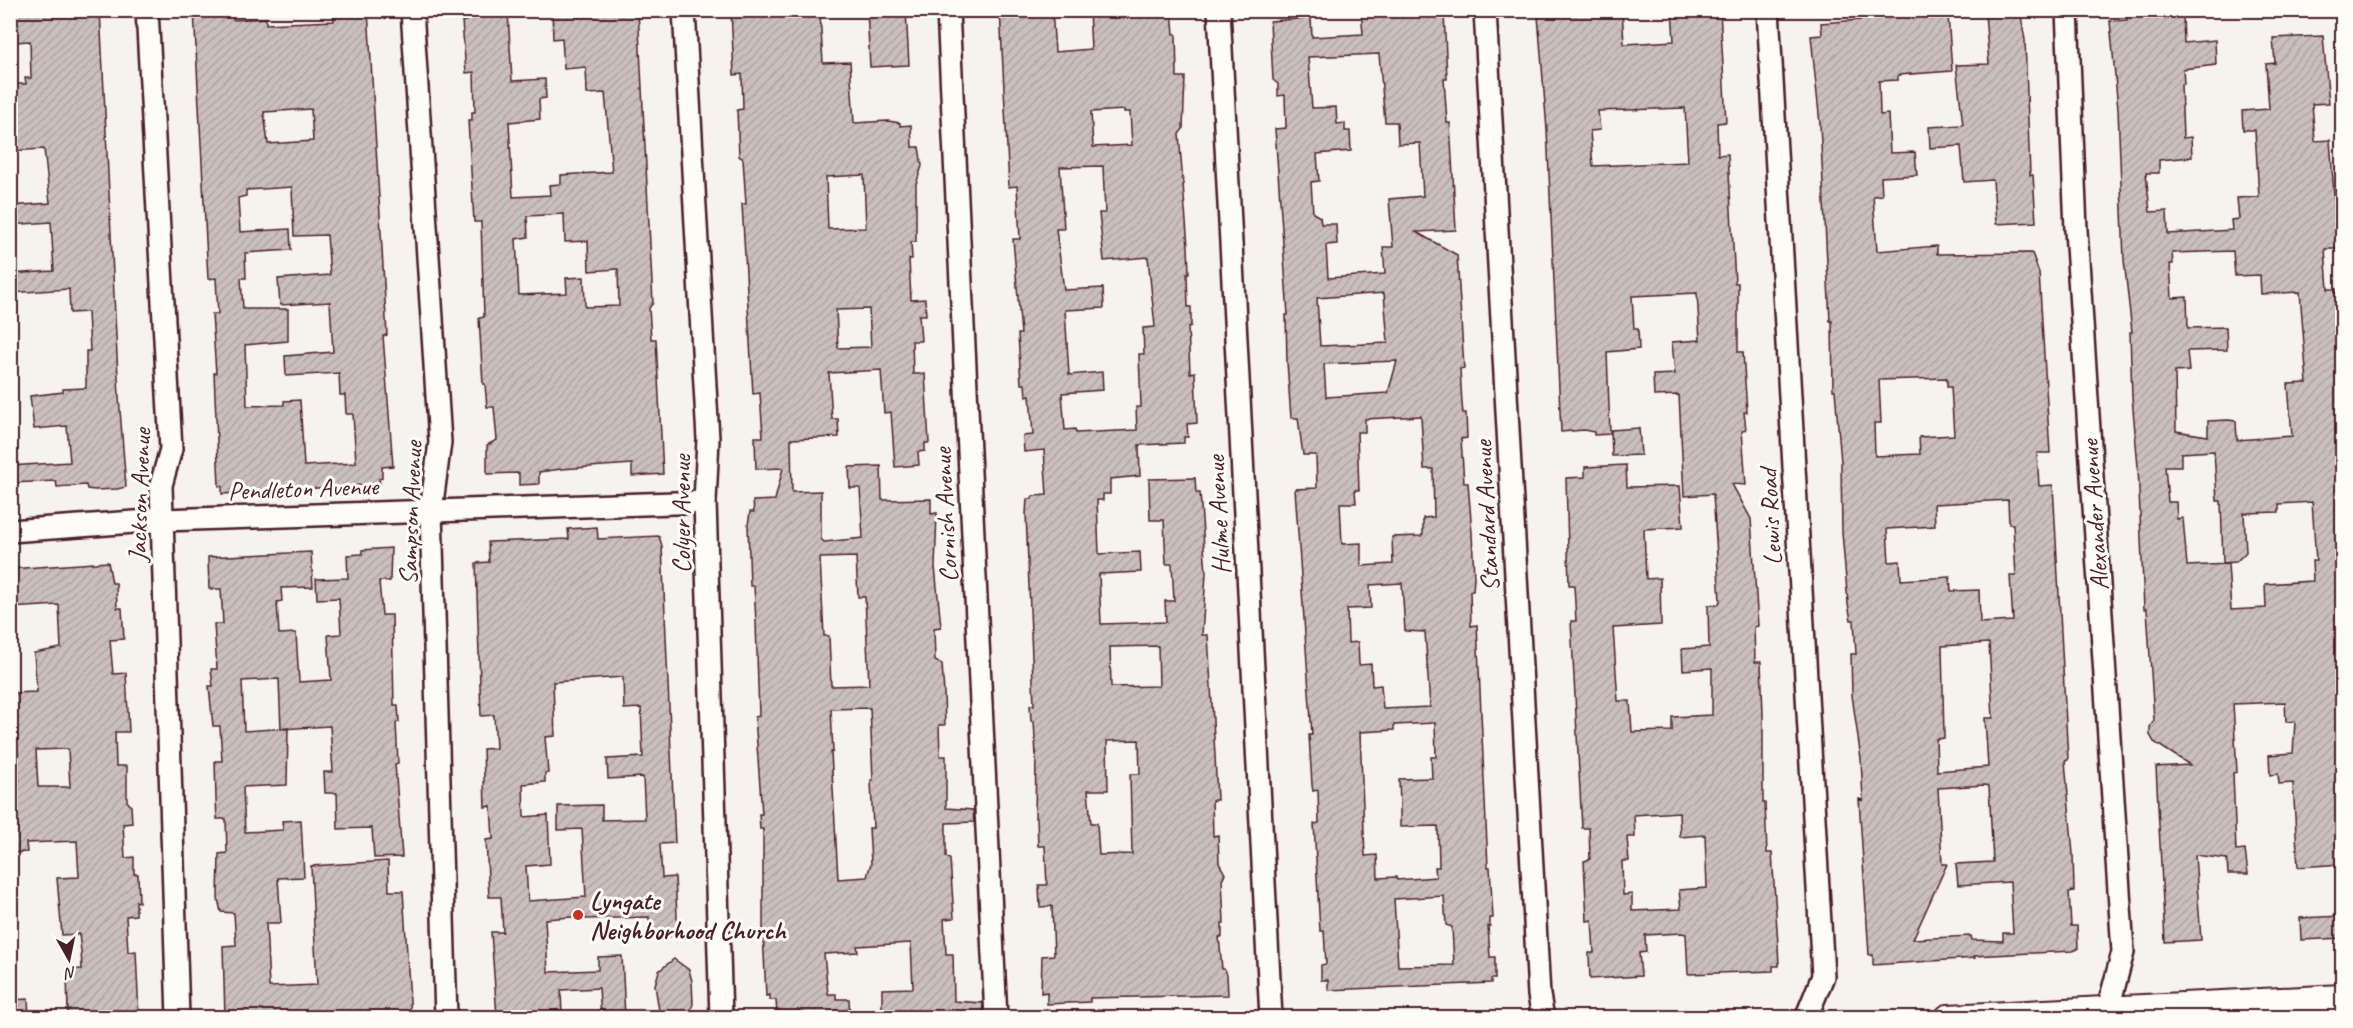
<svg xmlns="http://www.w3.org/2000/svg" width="2353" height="1028" font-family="Caveat,sans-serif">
	<defs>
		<pattern id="building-hatch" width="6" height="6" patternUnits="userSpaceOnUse" patternTransform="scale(1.5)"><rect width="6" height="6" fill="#cbbfbe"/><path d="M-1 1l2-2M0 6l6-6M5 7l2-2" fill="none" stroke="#b0a4a3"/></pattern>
	</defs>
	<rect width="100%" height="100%" fill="#f6f3ef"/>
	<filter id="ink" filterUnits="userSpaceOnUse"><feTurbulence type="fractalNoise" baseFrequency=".0167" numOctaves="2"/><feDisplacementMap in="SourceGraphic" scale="12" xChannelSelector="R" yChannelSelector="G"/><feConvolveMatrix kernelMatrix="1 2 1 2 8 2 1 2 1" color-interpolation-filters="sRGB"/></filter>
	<g filter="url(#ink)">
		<g fill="url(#building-hatch)" stroke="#4a1f2b" stroke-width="1.5" fill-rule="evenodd">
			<polygon points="13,10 100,10 119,397 126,487 117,489 95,490 87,489 86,485 57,487 56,481 10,483 10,466 70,462 67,426 34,429 30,396 63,392 63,389 86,388 86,351 90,351 88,312 70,313 69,289 10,293 10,274 54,271 51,222 10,225 10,206 50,203 44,149 10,151 10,131 17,131 15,84 26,84 25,78 31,78 30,41 14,42"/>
			<path d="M194,10H233V20L266,18V24L334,21L333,10H368L387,335L383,336L393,466L382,467V478L379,479L380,484L222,494V486H219L214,373H216L212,314H218L216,278L208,279ZM311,109L313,141L268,144L264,112ZM292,187L294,236L327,235L330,275L278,279L280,305L330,302L333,352L285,356L286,376L339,373L340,395H345L346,414H353L356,463L304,466L300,400L284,401V405L247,406L245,345L288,341V309H243L241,278H246L245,253L291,250L290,229L240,232L238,198L246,196V190Z"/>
			<path d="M552,10H638L653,303L649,308L651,339H656L663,474L632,476V464L561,469L539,472V484L519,485V473L487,474V445L497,440L494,407H487L485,384H483L479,318L484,317L481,222H474L468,120H472V112H475L474,72L466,73L462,21H466V14L508,12L512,81L545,79L546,98L539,99L540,119L509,122L513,197L550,195L549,185L561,184V175L612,172L605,93L587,94L586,67L564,69L562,38L553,39ZM564,214L565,242L588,241L589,271L618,269L619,306L585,307L584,277L566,278L567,293L519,295L516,239L528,237L527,216Z"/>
			<path d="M731,10H783V17L820,15L823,63L850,62L854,123L888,121L900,123V126L911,125L912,147H919L922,166L916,184V242H911L912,259H909L911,300L925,299L926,315H919L921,341H912L913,374H925L929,443H925V451L918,452L919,465L895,467L891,412L884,413L881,370L829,373L832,419H838L839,437L791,439L792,492L821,491V539L824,542L863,538L860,488H850L849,467L881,466L882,500L931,499V514L937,513L935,567L941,627L934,628L935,661L942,664L944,693L945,725H939L940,756H946V808L973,810L974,822L946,823V857L950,859L954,918L944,919L946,954H953L954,1001L983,1003V1015L882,1017V989L913,988L911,943L857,946L858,952L824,954L828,994H836V999H849L850,1017H805V1013L777,1014L776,1000H770V995L766,996L763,932V829H760L759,814H762L755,717L759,716L756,622L754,586H750L748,525L750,512H754L753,501L775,500L783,468L756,469L755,437H763L760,393L753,394L742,204H746L743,159L739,156L737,110L743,109L742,74L734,75ZM864,175L866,228L828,229L826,177ZM869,309L871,347L838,348L836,310ZM856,557L858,597H865L869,685L831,686L829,636H824L820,558ZM870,708L873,780H871L873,828H869L871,863L867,877L838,879L831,752H833L831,709Z"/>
			<polygon points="867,10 906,10 909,65 870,67"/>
			<path d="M1000,10H1052L1055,52L1091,49L1089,10H1172L1174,34H1176L1177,77H1185L1183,129L1179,134L1188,247L1189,274H1187L1188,307H1191V326L1188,327L1190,373L1195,372L1197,423L1187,424L1188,437H1184V443L1139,445L1140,476L1110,479V494H1103V500H1097L1099,554L1140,552L1141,572L1099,574L1101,624L1166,622L1165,601H1174L1172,564H1166L1164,520H1150L1149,479L1195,478L1196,493H1200L1206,573L1202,635H1208L1215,755L1217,800H1212L1213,836L1218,835L1219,863L1225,874L1222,879L1224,923H1222V937H1219L1222,969H1224L1227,975L1228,995L1090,998V1002L1047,1004V992L1041,993L1042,956L1054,955L1052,906L1040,907L1039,885H1047L1045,846H1038L1037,818H1035L1036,756L1034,721H1031L1030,705H1034L1026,514L1027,499H1032L1033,496L1047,495L1044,450L1024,452L1023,436L1033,435L1030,395L1026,396L1025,384H1021L1018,334H1021L1013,239H1020L1017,186L1009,187ZM1124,110V112H1130L1132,145L1093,147L1091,112ZM1103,166L1105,213H1099L1104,261L1148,257L1155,327L1143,328L1144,354H1139L1141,407H1136L1137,430L1076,433L1075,429L1065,430L1062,393L1103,390L1102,372L1069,375L1065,310L1104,308L1103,288L1064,290L1056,229H1064L1060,167ZM1158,646L1159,686L1111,687L1110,647ZM1139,740L1140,774H1130L1132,854L1099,855L1097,823H1091L1088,790H1108L1107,741Z"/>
			<path d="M1361,10H1397V15L1444,12L1447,79H1444L1447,123H1450L1456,230L1416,232L1457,255L1464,368L1460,369L1462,404L1463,413H1466L1467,438L1461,439L1464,483H1468L1472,533L1474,578L1473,591H1470L1471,626L1477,625L1488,867H1490L1493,918H1490V926H1488L1490,957H1495V979H1491V983L1328,990V980H1321V965L1326,964L1324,931H1320L1314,824L1319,823L1318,790L1313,791L1312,785L1309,735H1312L1295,489L1317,488L1316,455H1303L1298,418H1291L1287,362L1286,315H1288L1275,129L1286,128L1285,95L1278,96V84L1273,80L1270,21L1311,18L1312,37L1363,34ZM1379,54L1385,122H1397L1398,144L1420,143L1423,196L1389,199L1393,247H1383L1385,274L1328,278L1326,245L1337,244L1336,224H1321L1320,217L1313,213L1311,182L1319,181L1317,154L1351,151L1350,131H1345V123L1337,124L1336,107L1312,108L1308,57ZM1384,293L1388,343L1320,346L1317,298ZM1397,361L1388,393L1326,397L1324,364ZM1421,416L1424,469H1433L1434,517L1423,518V534L1421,536L1392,537L1393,564L1361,566V543L1342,544L1340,503H1356L1355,490H1359L1357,432H1365V419ZM1402,583L1405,631L1425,632L1430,707L1383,709L1381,685L1372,686L1371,664L1359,665L1358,642L1348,643L1347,609L1371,608L1370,585ZM1435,723L1436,757H1431L1432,778L1399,779L1400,805V827L1438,826L1439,867H1435L1436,877L1397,880L1396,877L1378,878L1377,855L1365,856L1360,732L1394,730V725ZM1444,896L1446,925L1452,927L1454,965L1398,966L1394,899Z"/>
			<path d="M1583,10H1622L1624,44H1626L1674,41L1672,10H1720L1726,122L1717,123L1718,155L1728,154L1735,283H1738V352H1743L1747,412H1744L1746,430L1742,431L1746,485L1732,484L1751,519L1758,626L1754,627L1755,662H1761L1763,714V803H1765L1767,853H1772L1778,945L1779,966H1773V971L1688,974L1686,934L1682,933L1645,935L1646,952L1639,953L1641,976L1590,979L1589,953H1594L1592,920L1587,921L1584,861L1590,859L1589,828H1582L1571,621H1576L1574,585H1569L1566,478L1585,477V467L1626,465L1627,487L1680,486L1683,527L1644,529L1646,579L1660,578L1661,625L1613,628L1618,701H1630L1632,732L1672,731V717L1712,715V668L1683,670L1682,649L1709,647L1708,605H1718L1720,601L1713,494L1684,496L1679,395L1654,396L1653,375L1675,374L1672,342L1700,340L1697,293L1632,296L1634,329H1638L1639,349L1607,352L1610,434L1594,435V432L1584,430L1561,432L1547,130L1538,16L1583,14ZM1685,108L1688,162L1593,166L1590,131L1600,130L1598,111ZM1679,812L1680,837L1705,835L1707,888L1679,890L1681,909L1632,911V894L1623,895L1622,861H1629L1627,837H1635L1634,815Z"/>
			<path d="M1871,10H1913V17L1948,15L1952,71L1898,75V80L1879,81L1880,115L1888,114L1890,153L1915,152L1917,175L1881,177L1882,195L1873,196L1877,251L1937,246V254L2032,253L2039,273L2050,453H2037L2039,486L2053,485L2068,760L2065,761L2073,854L2074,891L2069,892L2071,926H2077L2078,949L2073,951L1974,956L1975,958L1873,965V955H1869L1859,799L1863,800L1861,759L1852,695L1851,654H1856L1854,620H1851L1848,604L1842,532L1841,462L1835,390H1833L1832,321H1830L1820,124L1811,36L1822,35L1821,23L1860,20V12ZM1947,378V387H1951L1954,435L1919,437L1920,454L1875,456L1874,423H1881L1879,380ZM2008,500L2009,524H2013L2016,576H2010L2013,621L1980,623L1979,590L1951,591L1950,577L1901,580L1900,561L1889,562L1887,529L1935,526L1934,504ZM1989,643L1993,718H1985L1988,767L1937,771L1936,739L1944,738L1942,646ZM1985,785L1989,786L1993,862L1956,864L1958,885L2010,882L2013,933H2003V941L1972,940L1971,936L1913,939L1947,864H1942L1938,788Z"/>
			<polygon points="1992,10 2020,10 2025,40 2030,175 2033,175 2036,222 1996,224 1993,180 1964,182 1961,146 1930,148 1929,127 1963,125 1956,65 1989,64 1985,14"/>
			<path d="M2127,10H2150V18L2183,16L2184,43L2215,40L2216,65L2183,69L2184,84H2181L2183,138L2191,137L2192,157L2159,160V173H2146L2150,212L2167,211L2168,234L2232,230L2231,220L2239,219L2237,198L2259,197L2255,130H2243L2242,111L2269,109L2266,64L2275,63L2273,38L2323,36L2329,103L2312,104L2315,141L2330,140L2338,249H2325L2328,289H2336L2343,366V864L2298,867L2293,783L2279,784L2278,774L2270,775L2269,755L2293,753L2295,721L2286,722L2285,702L2233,704L2237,772L2233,773L2236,851L2245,850L2248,874H2228L2227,859L2195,855L2201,940L2165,942L2156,767L2190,765L2154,742L2150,735V727L2154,720L2147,609H2144L2143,585L2138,467L2132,397L2130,332H2132L2124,260L2118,109L2110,21L2127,20ZM2233,251L2235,276L2260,275L2261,294L2300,292L2307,383L2288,384L2292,436L2237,440L2236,421L2228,420L2208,421V436L2176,431L2175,372L2189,371L2187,351L2227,350L2226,327L2188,328L2187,297L2172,298L2170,264H2173L2172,253ZM2214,451L2217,501H2221L2223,563L2236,562L2246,552L2244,513L2279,512V504L2312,502L2316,561H2312L2313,581L2265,584L2266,608L2231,610L2228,564L2187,566L2183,518L2177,519L2176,502H2168L2165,466H2181V453Z"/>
			<polygon points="1639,428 1641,455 1612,456 1611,430"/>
			<path d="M597,527L598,539L659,536L662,546L675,843L660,844L662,878L675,877L678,936L650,937L649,917L585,919V916L545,919L548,972L598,970V957L622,956L625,1017H601L599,988L561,990L562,1017H497L491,932H503L501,897H489L486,840L493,839L491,806L485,807L483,749L496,748L494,715L481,716L476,563L489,562L488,542L569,539L568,529ZM623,677L624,709L641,708L643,757L607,759L608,779L643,777L645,819L602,820V805L558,806V830L582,829L586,897L528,901L526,866L550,864L548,815L524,817L523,784L545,782V773H548L545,737L555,736L553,682Z"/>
			<polygon points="391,548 390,581 379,581 382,615 392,615 394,705 398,705 399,722 396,723 398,763 395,764 402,857 374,858 372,828 338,829 337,793 325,793 324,772 333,772 330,726 281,729 279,679 242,681 244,731 288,728 287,785 243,787 245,832 283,830 282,821 301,820 304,877 278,878 281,923 266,923 269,987 317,985 311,866 388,861 389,891 403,891 411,1017 317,1017 317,1015 225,1017 223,946 236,945 234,913 221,912 218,899 219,854 227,853 226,819 217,819 216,799 215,761 222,761 220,726 213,726 209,686 213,686 211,669 217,669 214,624 223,624 221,589 209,589 208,557 311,552 313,587 281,588 282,601 277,602 279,634 296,633 299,682 331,680 328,635 341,634 339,598 317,599 316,579 348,578 347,555 362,554 362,550"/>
			<path d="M108,562L112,583H116L117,608H122L124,639L110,640L113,674L126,673L129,732H115L116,766H127V801L131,806L132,823L123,824L125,858L134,857V874H138L139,902L136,901V915L126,916L128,952L136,951L139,1017H68L67,970L82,969L81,951L79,934L62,935L57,878L79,877L77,841L26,843L27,852L10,853V786H19L18,751L12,752L10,693L37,692L34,653L61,648L59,605L10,608V569ZM68,749L70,787H38L36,750Z"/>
			<polygon points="2343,916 2343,938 2301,940 2300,918"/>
			<polygon points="674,959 689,970 692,981 693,1004 688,1017 660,1017 655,985 659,971"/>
			<polygon points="28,999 29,1017 10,1017 10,1000"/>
		</g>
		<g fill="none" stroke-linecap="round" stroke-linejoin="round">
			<defs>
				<g id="minor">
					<polyline points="147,10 171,449 161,485 178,1018"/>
					<polyline points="412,10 440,442 431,511 446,1018"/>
					<polyline points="684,10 708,439 705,502 721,1018"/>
					<polyline points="948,10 996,1018"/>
					<polyline points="1219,10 1271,1018"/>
					<polyline points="1485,10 1539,995 1543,1018"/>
					<polyline points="1768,10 1823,976 1806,1018"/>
					<polyline points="2067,10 2076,230 2123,952 2108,1009"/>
					<polyline points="10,531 162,520 705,502"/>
				</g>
				<polyline id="tertiary" points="1948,1018 2342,998"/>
			</defs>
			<use href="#minor" stroke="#4a1f2b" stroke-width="26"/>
			<use href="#tertiary" stroke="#4a1f2b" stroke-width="30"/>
			<use href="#minor" stroke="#fdfcf7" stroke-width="21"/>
			<use href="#tertiary" stroke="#fdfcf7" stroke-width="26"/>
		</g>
	</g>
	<circle fill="#c8321e" stroke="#fdfcf7" stroke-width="2" cx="578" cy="915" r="6"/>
	<g text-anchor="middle" stroke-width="6" stroke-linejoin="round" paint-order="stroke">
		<g font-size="26" fill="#4a1f2b" stroke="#fdfcf7">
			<text transform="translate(303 488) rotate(-2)" y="9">Pendleton Avenue</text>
			<text transform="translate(139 495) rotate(-88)" y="9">Jackson Avenue</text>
			<text transform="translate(410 513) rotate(-88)" y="9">Sampson Avenue</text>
			<text transform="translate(681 514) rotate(-90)" y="9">Colyer Avenue</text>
			<text transform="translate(945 515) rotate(-93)" y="9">Cornish Avenue</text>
			<text transform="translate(1218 515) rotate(-93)" y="9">Hulme Avenue</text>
			<text transform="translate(2094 515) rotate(-94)" y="9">Alexander Avenue</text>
			<text transform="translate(1486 516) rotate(-93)" y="9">Standard Avenue</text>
			<text transform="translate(1770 517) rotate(-93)" y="9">Lewis Road</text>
		</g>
		<g font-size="26" font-weight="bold" fill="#4a1f2b" stroke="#fdfcf7" text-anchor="start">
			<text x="590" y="909">Lyngate<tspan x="590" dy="30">Neighborhood Church</tspan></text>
		</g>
	</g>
	<rect width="2353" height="1028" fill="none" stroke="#fdfcf7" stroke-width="36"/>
	<rect x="18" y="18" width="2317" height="992" fill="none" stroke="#4a1f2b" stroke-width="2" filter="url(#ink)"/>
	<g transform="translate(69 959) rotate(171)" stroke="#fdfcf7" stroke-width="4.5" paint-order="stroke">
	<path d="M0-4.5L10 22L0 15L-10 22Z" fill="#4a1f2b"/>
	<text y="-9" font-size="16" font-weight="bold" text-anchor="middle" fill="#4a1f2b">N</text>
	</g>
</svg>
